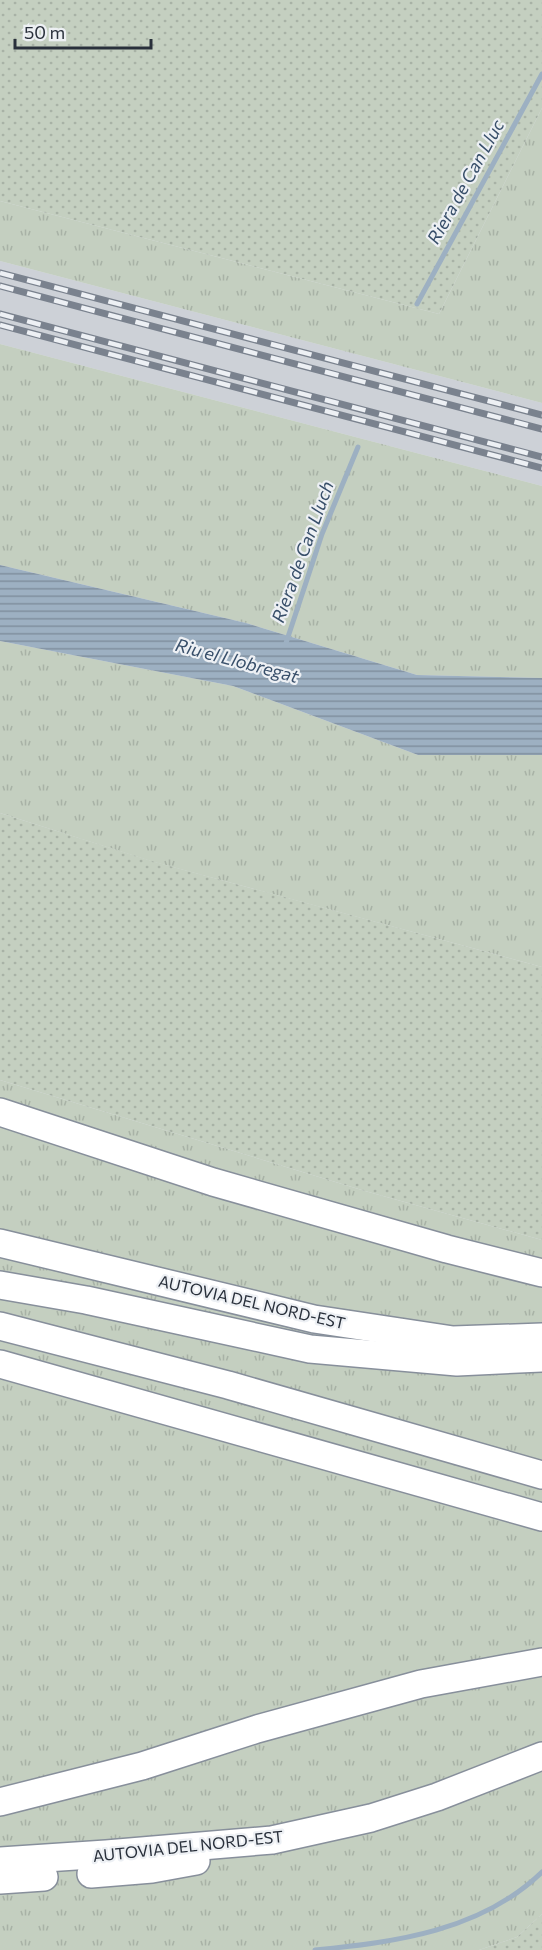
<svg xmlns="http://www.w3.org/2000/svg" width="542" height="1950" font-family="Commissioner,sans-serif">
	<defs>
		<pattern id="grass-tufts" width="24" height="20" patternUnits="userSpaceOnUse" patternTransform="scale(1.5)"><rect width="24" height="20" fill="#c4cfc0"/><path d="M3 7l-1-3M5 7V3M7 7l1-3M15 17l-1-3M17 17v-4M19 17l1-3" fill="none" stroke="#a8b2a6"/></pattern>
		<pattern id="garden-dots" width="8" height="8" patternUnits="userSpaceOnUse" patternTransform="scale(1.5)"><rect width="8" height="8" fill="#c4cfc0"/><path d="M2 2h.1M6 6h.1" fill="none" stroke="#a8b2a6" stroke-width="1.8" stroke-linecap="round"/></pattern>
		<pattern id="water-rules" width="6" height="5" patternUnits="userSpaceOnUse" patternTransform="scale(1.5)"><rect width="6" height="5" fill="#9db0c2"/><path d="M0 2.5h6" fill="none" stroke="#80909f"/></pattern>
	</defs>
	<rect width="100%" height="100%" fill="#dee1e6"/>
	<polygon fill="#cdd1d7" points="0,261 542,403 542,486 0,344"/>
	<g fill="url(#grass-tufts)">
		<polygon points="542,108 542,403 0,261 0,201 439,314"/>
		<polygon points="0,344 542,486 542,678 417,675 246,623 0,565"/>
		<polygon points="0,641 233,686 418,755 542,755 542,967 154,862 0,813"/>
		<polygon points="0,1080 365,1191 542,1240 542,1914 517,1937 479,1950 0,1950"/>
	</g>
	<g fill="url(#garden-dots)">
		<polygon points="0,0 542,0 542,108 439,314 0,201"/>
		<polygon points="0,813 155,862 542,967 542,1240 365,1191 0,1080"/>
		<polygon points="542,1914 542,1950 479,1950 517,1937"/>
	</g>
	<polygon fill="url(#water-rules)" points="0,565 246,623 417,675 542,678 542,755 418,755 233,686 0,641"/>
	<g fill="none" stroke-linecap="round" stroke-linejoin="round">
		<g stroke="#9db0c2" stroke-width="5">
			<polyline points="417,304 542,74"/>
			<polyline points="286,643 322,534 358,447"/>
			<path d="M315,1950C396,1942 481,1931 542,1872"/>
		</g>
		<defs>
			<g id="motorway">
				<polyline points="0,1112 213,1182 447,1249 542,1273"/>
				<polyline points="0,1243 314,1319 453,1340 542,1337"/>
				<polyline points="0,1285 86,1300 310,1349 457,1362 542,1358"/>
				<polyline points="0,1326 228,1385 542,1475"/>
				<polyline points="0,1364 542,1517"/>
				<polyline points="0,1802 142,1766 257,1729 421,1684 542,1662"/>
				<polyline points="0,1861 106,1854 272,1840 371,1818 437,1797 542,1756"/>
				<polyline points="91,1874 152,1869 196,1861"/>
				<polyline points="0,1880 44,1877"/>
			</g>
		</defs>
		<use href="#motorway" stroke="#878f9b" stroke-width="30"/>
		<use href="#motorway" stroke="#fff" stroke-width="27"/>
		<defs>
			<g id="rail">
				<polyline points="0,273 542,415"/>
				<polyline points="0,286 542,429"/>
				<polyline points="0,314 542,457"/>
				<polyline points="0,325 542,468"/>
			</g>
		</defs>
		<use href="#rail" stroke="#7a828e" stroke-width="7"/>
		<use href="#rail" stroke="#edf0f4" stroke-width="4.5" stroke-dasharray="14" stroke-linecap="butt"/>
	</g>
	<g text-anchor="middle" stroke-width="4.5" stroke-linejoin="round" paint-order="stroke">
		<g font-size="16" fill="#29303b" stroke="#edf0f4">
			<text transform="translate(252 1302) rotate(13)" y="6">AUTOVIA DEL NORD-EST</text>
			<text transform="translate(188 1846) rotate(-6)" y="6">AUTOVIA DEL NORD-EST</text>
		</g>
		<g font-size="18" font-style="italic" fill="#384f6a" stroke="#edf0f4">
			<text transform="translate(466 182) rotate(-61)" y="6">Riera de Can Lluc</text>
			<text transform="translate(303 552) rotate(-70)" y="6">Riera de Can Lluch</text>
			<text transform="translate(237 661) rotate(15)" y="6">Riu el Llobregat</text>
		</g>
	</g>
	<path d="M15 39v9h136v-9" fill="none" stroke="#29303b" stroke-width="3"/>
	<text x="24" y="39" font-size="18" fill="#29303b" stroke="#edf0f4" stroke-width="4.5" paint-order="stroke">50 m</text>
</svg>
